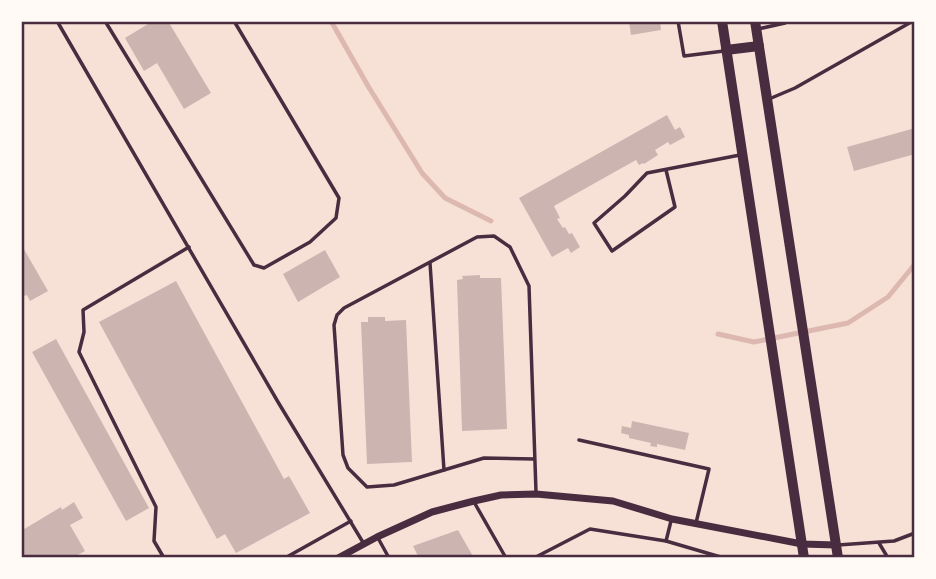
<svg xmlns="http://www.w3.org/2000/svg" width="936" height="579" font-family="'Times New Roman',serif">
	<rect width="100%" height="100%" fill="#f7e1d7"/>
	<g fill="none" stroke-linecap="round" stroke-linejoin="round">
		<g stroke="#dcb8b0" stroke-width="5">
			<polyline points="331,21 368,86 422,173 445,198 491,221"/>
			<polyline points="718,334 754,342 848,323 888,297 915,264"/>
		</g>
	</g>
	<g fill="#ccb4b1">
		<polygon points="153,21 168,21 211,93 184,109 157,63 144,71 125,38"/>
		<polygon points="629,21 660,21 661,30 631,35"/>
		<polygon points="667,115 675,130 680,127 685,137 670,145 668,142 655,150 658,155 644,164 643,163 639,165 636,160 554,206 560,218 557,219 563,228 565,227 569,234 572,233 580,247 571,253 568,248 552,257 519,198"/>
		<polygon points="915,128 915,154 854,171 847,147"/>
		<polygon points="21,244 48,291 30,301 27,295 24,296 21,290"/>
		<polygon points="325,250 340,277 298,302 283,274"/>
		<polygon points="480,275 480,278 501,278 507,429 462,431 457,280 463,279 462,276"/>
		<polygon points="176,281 284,479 289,476 310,513 236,553 225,534 217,539 99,322"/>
		<polygon points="368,317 385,317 385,321 406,320 412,462 367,464 361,322 368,322"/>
		<polygon points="56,339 149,508 126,521 32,352"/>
		<polygon points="632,421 689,433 685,450 657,444 657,447 650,446 651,443 629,438 629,435 621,433 622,426 631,428"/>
		<polygon points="74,502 83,518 70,525 85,551 72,558 21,558 21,531 61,507 62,510"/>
		<polygon points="458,530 474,558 419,558 413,546"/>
	</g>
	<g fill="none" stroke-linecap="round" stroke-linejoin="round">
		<g stroke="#4a2c40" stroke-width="3.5">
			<polyline points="57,21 278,402 364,544"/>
			<polyline points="105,21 254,265 264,268 310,242 336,218 339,198 234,21"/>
			<polyline points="678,21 684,56 724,51"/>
			<polyline points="758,29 785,23 785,21"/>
			<polyline points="769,99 795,88 913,21"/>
			<polyline points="666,170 675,207 612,251 594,223 625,196 647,173 740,155"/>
			<polyline points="430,263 444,470"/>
			<polyline points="579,440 709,469 696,523"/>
			<polyline points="534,459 484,458 394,485 367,487 348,468 343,455 334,325 337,315 344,308 477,237 494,236 510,247 529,286 536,492"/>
			<polyline points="474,502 506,558"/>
			<polyline points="671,521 666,541 724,558"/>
			<polyline points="378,538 389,558"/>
			<polyline points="879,543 888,558"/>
			<polyline points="838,545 894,541 915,533"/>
			<polyline points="164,558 154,541 156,507 79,352 84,332 83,310 189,247"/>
			<polyline points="285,558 351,521"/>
			<polyline points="534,558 590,529 666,541"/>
		</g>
		<polyline stroke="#4a2c40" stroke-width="7" points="338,558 377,537 432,512 474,501 501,495 536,494 613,501 672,519 802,544 836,545"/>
		<g stroke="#4a2c40" stroke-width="10">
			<polyline points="722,21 804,558"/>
			<polyline points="755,21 838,558"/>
			<polyline points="726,50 759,46"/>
		</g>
	</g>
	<rect width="936" height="579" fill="none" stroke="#fffaf5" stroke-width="46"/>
	<rect x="23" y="23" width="890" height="533" fill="none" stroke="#4a2c40" stroke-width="2.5"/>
</svg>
